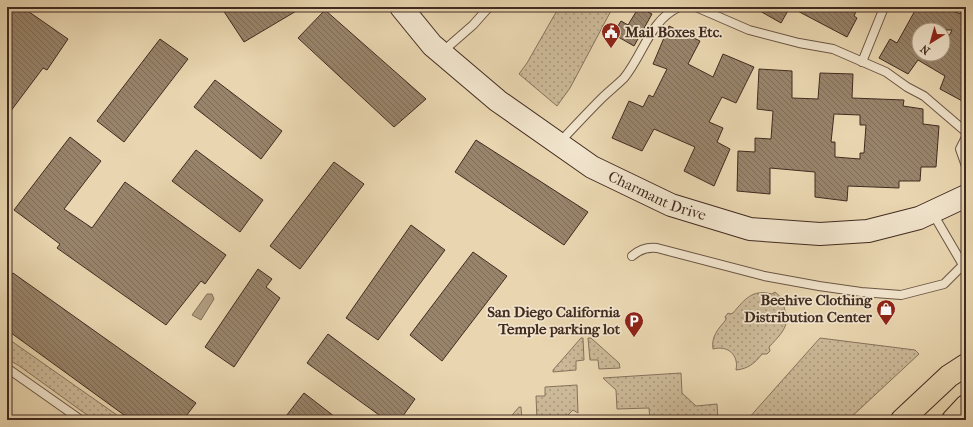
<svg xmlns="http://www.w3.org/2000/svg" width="973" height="427" font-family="'IM FELL French Canon',serif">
	<defs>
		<pattern id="grass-dots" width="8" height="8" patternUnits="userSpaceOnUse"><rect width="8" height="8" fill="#ccb998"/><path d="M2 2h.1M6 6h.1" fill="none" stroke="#a7977c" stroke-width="1.8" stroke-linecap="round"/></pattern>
		<pattern id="building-back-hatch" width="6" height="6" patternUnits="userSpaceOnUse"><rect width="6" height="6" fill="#98846b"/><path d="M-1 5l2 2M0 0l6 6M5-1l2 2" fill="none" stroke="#7e6c58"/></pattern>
	</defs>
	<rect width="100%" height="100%" fill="#e9d6b0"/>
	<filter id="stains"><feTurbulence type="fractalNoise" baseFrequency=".005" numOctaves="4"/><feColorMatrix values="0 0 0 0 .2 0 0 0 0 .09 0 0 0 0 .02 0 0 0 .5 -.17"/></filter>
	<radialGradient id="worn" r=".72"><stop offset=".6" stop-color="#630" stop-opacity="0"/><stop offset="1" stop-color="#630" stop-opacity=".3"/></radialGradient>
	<g fill="url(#grass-dots)" stroke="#86725c">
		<polygon points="559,7 613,7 570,88 557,106 519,74 527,63"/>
		<path d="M775,292L785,301C782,306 786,311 787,317C787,330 777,338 769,347L770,351L767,354H762C755,363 748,369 736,370C739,355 728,345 713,349C711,337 718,329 725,321L726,319L725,317L728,313L730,314L733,313C745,299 752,289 772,294Z"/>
		<polygon points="7,338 124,420 94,420 18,365 7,359"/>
		<polygon points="581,338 583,338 584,360 576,361 576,370 553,372 553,370"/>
		<polygon points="588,338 591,338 619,363 620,368 599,369 598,360 590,360"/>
		<polygon points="820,338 915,350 919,354 848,420 747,420"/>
		<polygon points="681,373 682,393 696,406 717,404 718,420 650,420 649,408 617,409 616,390 603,378"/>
		<polygon points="577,385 578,413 573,410 563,420 537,420 536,396 545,396 545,387"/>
		<polygon points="519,407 521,407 522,420 508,420"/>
	</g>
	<polygon fill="#b09c7f" stroke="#846f59" points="207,294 212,294 214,299 201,320 192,315"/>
	<g fill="url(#building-back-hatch)" stroke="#412b20" fill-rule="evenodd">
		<polygon points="7,7 22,7 68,39 47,70 43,68 7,116"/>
		<polygon points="221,7 303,7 244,42"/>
		<polygon points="639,7 652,14 634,46 613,34 621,21 628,25"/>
		<polygon points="753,7 790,7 781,23"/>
		<polygon points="790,7 858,7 854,16 857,18 847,37"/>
		<path d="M917,7H946L960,14L963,7H966V103L940,89L945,76L918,60L908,74L879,58L890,39L897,43ZM919,30H952L943,48V54H919Z"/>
		<polygon points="325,10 426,99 394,127 298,38"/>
		<polygon points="669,26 700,41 688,64 713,77 723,54 754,67 736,103 722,97 709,122 723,128 717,142 730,149 714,186 684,171 695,147 654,129 642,151 612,138 629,101 643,107 649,95 653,97 667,69 653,64"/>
		<polygon points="160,39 188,59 124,142 97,121"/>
		<path d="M759,69L792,71V98L818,99L820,73L853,74L852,98L904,100L903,106L923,109V124L939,126L936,167H921L920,181H899V188L848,186L847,201L815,197V172L770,168V194L737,191L738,151L755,152V138L771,139L773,111L757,109ZM834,114L860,115V125H866L864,153H860V159L835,157V142H831Z"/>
		<polygon points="215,80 282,131 261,159 194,107"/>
		<polygon points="70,137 101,161 64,209 92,228 125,182 226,255 205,284 201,281 166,325 57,248 60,244 14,210"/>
		<polygon points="476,140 588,212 564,245 455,172"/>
		<polygon points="196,150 263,200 240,232 172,181"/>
		<polygon points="334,162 364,184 300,269 270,246"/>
		<polygon points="411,225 445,250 378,340 346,318"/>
		<polygon points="473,252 507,276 442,361 410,335"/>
		<polygon points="258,269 272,279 266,287 280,298 234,367 205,347"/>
		<polygon points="13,273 196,403 183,420 131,420 7,330 7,281"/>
		<polygon points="328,334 415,399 400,420 386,420 307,363"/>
		<polygon points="304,393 339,420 283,420"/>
	</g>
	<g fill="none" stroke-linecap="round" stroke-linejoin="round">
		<defs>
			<g id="lane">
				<polyline points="696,7 749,30 799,43 833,49 886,72 907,87 924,96 966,132"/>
				<polyline points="442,52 473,25 489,7"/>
				<polyline points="862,62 883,10"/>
				<polyline points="966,137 960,149 966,166"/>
				<path d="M559,143C573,128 587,113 601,99C608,92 617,85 624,78C643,55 650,20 679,7"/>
				<polyline points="932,212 963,265"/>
				<path d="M632,256C640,249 648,247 657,248L764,276L819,286L861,292L901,295L944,284L963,265L966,264"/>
				<polyline points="7,368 81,420"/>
			</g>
			<g id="secondary">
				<path id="s1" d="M401,7L432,45L498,101L592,167L671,205L750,229L820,234L868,231L919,218L966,196"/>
			</g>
			<g id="highway">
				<polyline points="902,420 949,376 966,365"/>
				<polyline points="953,420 966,406"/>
			</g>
		</defs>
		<use href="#lane" stroke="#6b5644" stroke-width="10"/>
		<use href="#secondary" stroke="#412b20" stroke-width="24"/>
		<use href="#highway" stroke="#412b20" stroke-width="24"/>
		<use href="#lane" stroke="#f1e4cc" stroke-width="8"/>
		<use href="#secondary" stroke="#f1e4cc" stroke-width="22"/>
		<use href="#highway" stroke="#e9d6b0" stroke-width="22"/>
	</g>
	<defs>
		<symbol id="civic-pin" viewBox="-11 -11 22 30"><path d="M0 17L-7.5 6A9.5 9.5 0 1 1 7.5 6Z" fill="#8f2418" stroke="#f1e4cc"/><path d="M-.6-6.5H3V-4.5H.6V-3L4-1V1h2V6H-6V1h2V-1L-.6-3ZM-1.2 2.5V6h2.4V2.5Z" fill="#fff"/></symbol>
		<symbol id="shop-pin" viewBox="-11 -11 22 30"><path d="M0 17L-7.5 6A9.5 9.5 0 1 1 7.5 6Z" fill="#8f2418" stroke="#f1e4cc"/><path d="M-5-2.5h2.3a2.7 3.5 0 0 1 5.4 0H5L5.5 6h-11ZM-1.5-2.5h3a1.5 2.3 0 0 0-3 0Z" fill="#fff"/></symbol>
		<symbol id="parking-pin" viewBox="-11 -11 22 30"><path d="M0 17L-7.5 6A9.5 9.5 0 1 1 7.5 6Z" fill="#8f2418" stroke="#f1e4cc"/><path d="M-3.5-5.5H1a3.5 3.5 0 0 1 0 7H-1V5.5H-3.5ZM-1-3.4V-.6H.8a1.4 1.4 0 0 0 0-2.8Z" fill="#fff"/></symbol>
	</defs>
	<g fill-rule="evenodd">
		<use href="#civic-pin" x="600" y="21" width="22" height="30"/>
		<use href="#shop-pin" x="875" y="298" width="22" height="30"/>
		<use href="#parking-pin" x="623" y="310" width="22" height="30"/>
	</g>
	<g text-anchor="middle" stroke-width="3.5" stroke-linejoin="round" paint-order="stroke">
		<g font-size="15" font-weight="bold" fill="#412b20" stroke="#f1e4cc" text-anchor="end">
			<text x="625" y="37" text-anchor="start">Mail Boxes Etc.</text>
			<text x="872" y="305">Beehive Clothing<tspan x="872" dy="17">Distribution Center</tspan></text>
			<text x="620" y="317">San Diego California<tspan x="620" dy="17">Temple parking lot</tspan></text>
		</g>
		<g font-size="15" fill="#412b20" stroke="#f1e4cc">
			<text dy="5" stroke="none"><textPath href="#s1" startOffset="322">Charmant Drive</textPath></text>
		</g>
	</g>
	<rect width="973" height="427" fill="none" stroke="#e9d6b0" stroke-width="24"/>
	<rect x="8" y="8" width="957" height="411" fill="none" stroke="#412b20" stroke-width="2"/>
	<rect x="12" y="12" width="949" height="403" fill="none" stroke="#412b20"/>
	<g transform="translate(931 42) rotate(217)"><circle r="19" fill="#f1e4cc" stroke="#ab9a87"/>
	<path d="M0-3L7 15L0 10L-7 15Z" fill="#8f2418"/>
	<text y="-6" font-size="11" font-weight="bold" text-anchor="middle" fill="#412b20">N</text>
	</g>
	<rect width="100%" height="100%" filter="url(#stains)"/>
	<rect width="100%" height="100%" fill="url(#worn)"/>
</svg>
